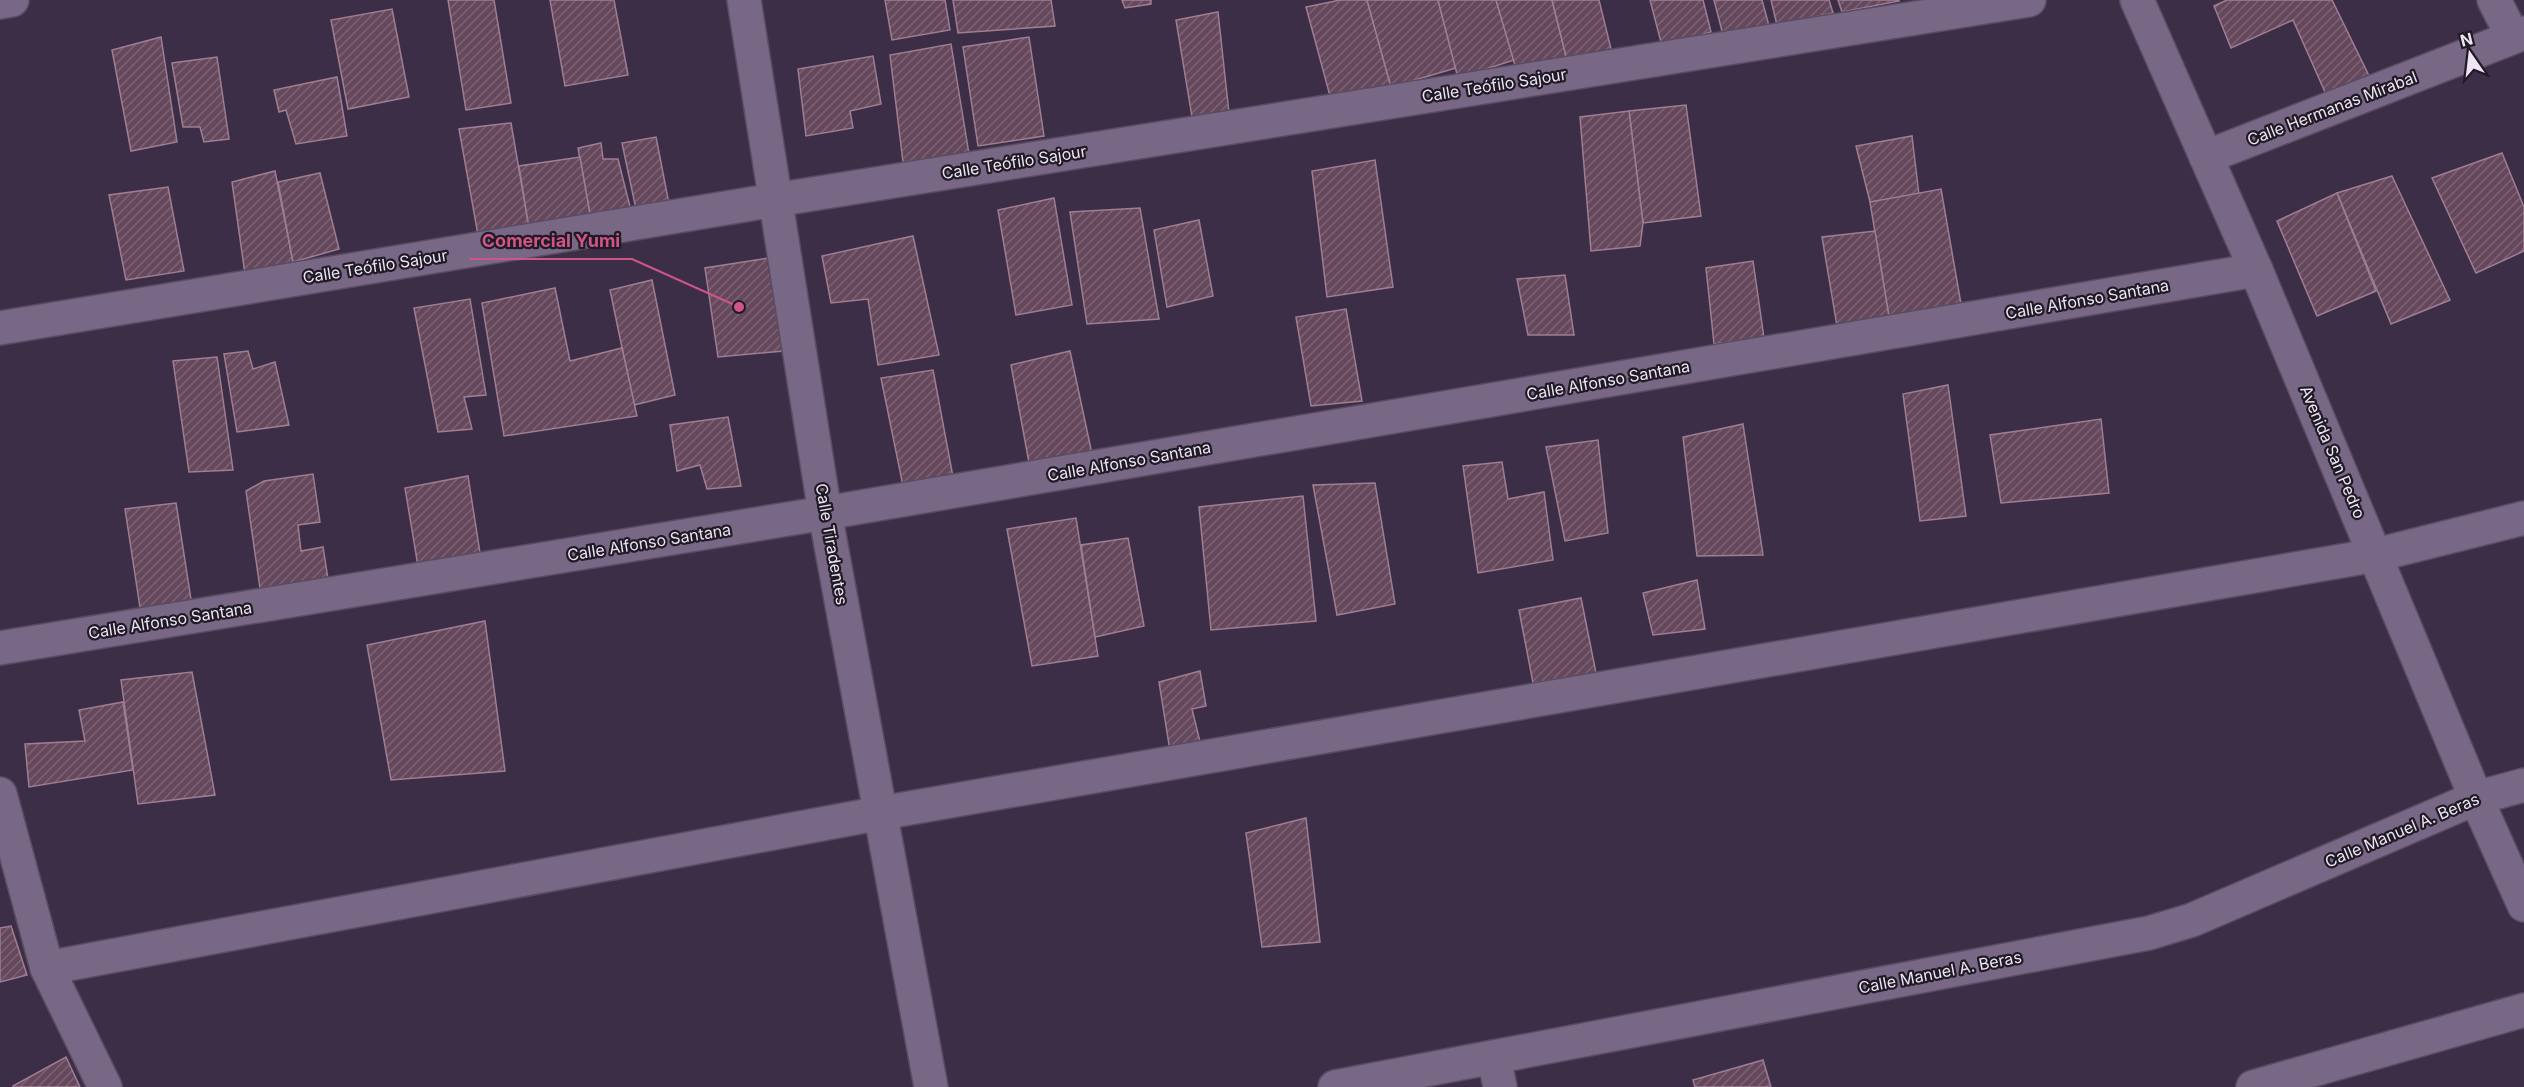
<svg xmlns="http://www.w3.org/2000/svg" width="2524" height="1087" font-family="Inter,sans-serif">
	<defs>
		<pattern id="building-hatch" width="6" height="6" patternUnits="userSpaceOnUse" patternTransform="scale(1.5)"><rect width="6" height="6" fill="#66485c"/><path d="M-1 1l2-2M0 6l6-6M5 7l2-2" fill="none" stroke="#7c6274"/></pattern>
	</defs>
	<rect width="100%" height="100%" fill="#3d2e48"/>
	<g fill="url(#building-hatch)" stroke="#9f7e93" stroke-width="1.5">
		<polygon points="448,0 494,0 511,103 466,110"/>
		<polygon points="550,0 614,0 628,75 565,86"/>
		<polygon points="885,0 945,0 950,30 892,40"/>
		<polygon points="953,0 1051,0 1055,26 958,33"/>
		<polygon points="1122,0 1151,0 1151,4 1125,8"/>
		<polygon points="1340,0 1367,0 1391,87 1330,96 1306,7"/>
		<polygon points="1367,0 1438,0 1456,68 1391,87"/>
		<polygon points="1438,0 1496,0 1514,60 1458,78"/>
		<polygon points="1496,0 1552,0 1568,64 1516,69"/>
		<polygon points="1552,0 1599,0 1612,53 1568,64"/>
		<polygon points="1650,0 1703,0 1711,32 1662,46"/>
		<polygon points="1714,0 1762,0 1769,26 1723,35"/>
		<polygon points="1771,0 1829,0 1833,13 1777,25"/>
		<polygon points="1838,0 1899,0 1899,1 1842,12"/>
		<polygon points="2227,0 2332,0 2372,82 2329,101 2293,20 2231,48 2214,6"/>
		<polygon points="392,9 409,97 348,109 331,20"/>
		<polygon points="1218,12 1229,113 1192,117 1176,20"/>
		<polygon points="161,37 177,142 131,151 112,50"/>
		<polygon points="1029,37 1044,136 978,146 963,47"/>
		<polygon points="951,44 969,154 903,162 890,55"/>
		<polygon points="873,56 881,104 850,111 853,128 806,136 798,69"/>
		<polygon points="217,57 229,139 204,142 200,127 183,127 172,63"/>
		<polygon points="337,77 347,136 296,144 286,110 279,112 274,90"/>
		<polygon points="1686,105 1701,216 1643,223 1629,111"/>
		<polygon points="1629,111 1643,223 1640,246 1591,251 1580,117"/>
		<polygon points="511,123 529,228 478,235 459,129"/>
		<polygon points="1912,136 1919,195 1870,202 1856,146"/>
		<polygon points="656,137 670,209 637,214 622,143"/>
		<polygon points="601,143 603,159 618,159 631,211 591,220 578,148"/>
		<polygon points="2502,153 2524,207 2524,251 2476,273 2432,178"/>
		<polygon points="580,157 591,220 529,228 519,166"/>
		<polygon points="1375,160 1393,287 1327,297 1312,171"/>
		<polygon points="275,171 293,262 245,274 232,182"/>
		<polygon points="320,173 339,249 293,262 278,182"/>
		<polygon points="2392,176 2450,300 2391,324 2337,193"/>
		<polygon points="168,187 184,271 126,280 109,195"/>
		<polygon points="1941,189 1961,304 1889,317 1870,202"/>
		<polygon points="2337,193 2376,291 2317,316 2277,221"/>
		<polygon points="1054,198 1072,305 1016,315 998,210"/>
		<polygon points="1140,208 1159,319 1087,324 1070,212"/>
		<polygon points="1199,220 1213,296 1167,307 1154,230"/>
		<polygon points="1875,231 1889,317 1837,326 1822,237"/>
		<polygon points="913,236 939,355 878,365 868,299 831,303 822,256"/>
		<polygon points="769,258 783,351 718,357 705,268"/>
		<polygon points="1753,261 1764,338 1714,344 1706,268"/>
		<polygon points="1565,275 1574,335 1528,335 1517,279"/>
		<polygon points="652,280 675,395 634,405 610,290"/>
		<polygon points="555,288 570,361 622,348 637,416 504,436 482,303"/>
		<polygon points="470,299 486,395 464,397 472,429 438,432 414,308"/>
		<polygon points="1346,309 1362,401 1311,406 1296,317"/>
		<polygon points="248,351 253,369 275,362 289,425 237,432 224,354"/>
		<polygon points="1070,351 1092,454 1030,468 1011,365"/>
		<polygon points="217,357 233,470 189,472 173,361"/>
		<polygon points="933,370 953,477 903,486 881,378"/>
		<polygon points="1948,385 1966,516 1920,521 1903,394"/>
		<polygon points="728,417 741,486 707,489 700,465 677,471 670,425"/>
		<polygon points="2101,419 2109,493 2001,503 1990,435"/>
		<polygon points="1743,424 1763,555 1697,556 1683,437"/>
		<polygon points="1598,440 1608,533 1565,541 1546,447"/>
		<polygon points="1502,462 1508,499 1544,492 1553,560 1478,573 1463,466"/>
		<polygon points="313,474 320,522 298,525 301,551 323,547 328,579 260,588 246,491 264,481"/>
		<polygon points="468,476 480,553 418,566 405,488"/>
		<polygon points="1375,483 1395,604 1337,615 1313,485"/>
		<polygon points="1303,496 1316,621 1211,630 1199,507"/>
		<polygon points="176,503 192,606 141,614 125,509"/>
		<polygon points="1076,518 1098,656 1032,666 1007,529"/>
		<polygon points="1128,538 1144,626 1095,637 1081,545"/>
		<polygon points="1697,580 1705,629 1653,635 1643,593"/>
		<polygon points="1581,598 1596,673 1533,683 1519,610"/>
		<polygon points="485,621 505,771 391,780 367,645"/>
		<polygon points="1200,671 1206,706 1192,709 1201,746 1170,751 1159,682"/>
		<polygon points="192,672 215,795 138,804 121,680"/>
		<polygon points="123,702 133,770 29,787 25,744 85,741 79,710"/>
		<polygon points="1306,818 1320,942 1262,947 1246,833"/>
		<polygon points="11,926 27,975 0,982 0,928"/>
		<polygon points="66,1057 80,1087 13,1087 13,1086"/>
		<polygon points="1763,1060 1771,1087 1695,1087 1693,1080"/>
	</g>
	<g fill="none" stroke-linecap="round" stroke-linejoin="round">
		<defs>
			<g id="minor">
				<polyline points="744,0 825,513 931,1087"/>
				<polyline points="2137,0 2256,270 2476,798 2524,905"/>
				<polyline points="2494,0 2513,37"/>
				<polyline points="0,2 12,0"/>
				<polyline points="2206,157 2524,33"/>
				<polyline points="0,328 775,200 2029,0"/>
				<polyline points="0,648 825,513 2256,270"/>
				<polyline points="0,794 47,968 105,1087"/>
				<polyline points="47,968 881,813 2376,555 2524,518"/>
				<polyline points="1494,1057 1500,1087"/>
				<polyline points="1335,1087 2149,933 2192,920 2476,798 2524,785"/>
				<polyline points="2253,1087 2524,1010"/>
			</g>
		</defs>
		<use href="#minor" stroke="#584c62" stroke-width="36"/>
		<use href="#minor" stroke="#796885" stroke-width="33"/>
	</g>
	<g text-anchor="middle" stroke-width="4.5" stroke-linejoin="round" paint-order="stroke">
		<g font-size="16" fill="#ede4f5" stroke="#201a25">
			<text transform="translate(1494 85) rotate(-9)" y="6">Calle Teófilo Sajour</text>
			<text transform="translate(2332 108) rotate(-21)" y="6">Calle Hermanas Mirabal</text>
			<text transform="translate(1014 162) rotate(-9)" y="6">Calle Teófilo Sajour</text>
			<text transform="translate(375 266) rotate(-9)" y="6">Calle Teófilo Sajour</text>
			<text transform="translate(2087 299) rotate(-10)" y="6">Calle Alfonso Santana</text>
			<text transform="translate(1608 380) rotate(-10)" y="6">Calle Alfonso Santana</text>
			<text transform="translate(2333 452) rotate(67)" y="6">Avenida San Pedro</text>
			<text transform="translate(1129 461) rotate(-10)" y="6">Calle Alfonso Santana</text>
			<text transform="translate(649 542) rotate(-9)" y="6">Calle Alfonso Santana</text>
			<text transform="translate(832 544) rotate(80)" y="6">Calle Tiradentes</text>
			<text transform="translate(170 620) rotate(-9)" y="6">Calle Alfonso Santana</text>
			<text transform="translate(2402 830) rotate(-23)" y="6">Calle Manuel A. Beras</text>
			<text transform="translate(1940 972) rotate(-11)" y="6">Calle Manuel A. Beras</text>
		</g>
	</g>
	<path fill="none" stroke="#cf5589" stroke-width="2" d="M739 307L632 259H470"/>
	<circle fill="#cf5589" stroke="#201a25" stroke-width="2" cx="739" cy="307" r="6"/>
	<g font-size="18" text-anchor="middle" font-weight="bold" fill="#cf5589" stroke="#201a25" stroke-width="4.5" stroke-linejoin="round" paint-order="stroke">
		<text x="551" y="247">Comercial Yumi</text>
	</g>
	<g transform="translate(2470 54) rotate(346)" stroke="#201a25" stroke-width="4.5" paint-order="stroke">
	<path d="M0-4.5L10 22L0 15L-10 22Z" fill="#ede4f5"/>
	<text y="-9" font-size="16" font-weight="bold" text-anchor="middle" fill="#ede4f5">N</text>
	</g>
</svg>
